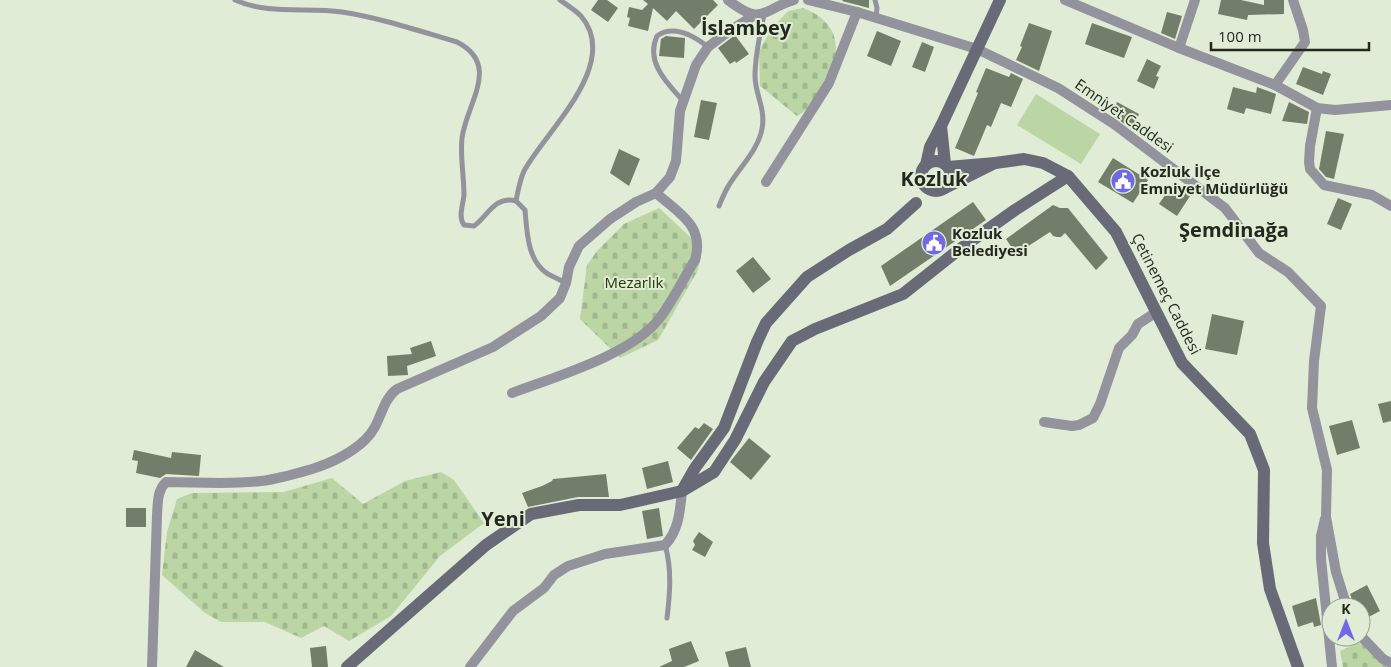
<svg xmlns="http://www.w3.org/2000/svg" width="1391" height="667" font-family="'Open Sans',sans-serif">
	<defs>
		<pattern id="cemetery-stones" width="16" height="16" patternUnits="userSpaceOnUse" patternTransform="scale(1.25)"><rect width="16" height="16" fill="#bcd5a5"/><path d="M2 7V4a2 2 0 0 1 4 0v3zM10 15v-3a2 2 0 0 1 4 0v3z" fill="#a1b78e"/></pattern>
	</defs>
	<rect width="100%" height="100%" fill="#e0ecd6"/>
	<g fill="url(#cemetery-stones)">
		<path d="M803,8C843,23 843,56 822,89C813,102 811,109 797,116L760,86L759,52L770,31L788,11Z"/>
		<polygon points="659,208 699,245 701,257 698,270 658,340 620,358 580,319 587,265 597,251 624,224"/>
		<polygon points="441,472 454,480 484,523 440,556 391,616 349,641 324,626 301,638 265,622 221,622 205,613 162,575 167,532 177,499 192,493 284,492 332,478 363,504 405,481"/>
		<polygon points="1360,642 1387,667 1343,667 1340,651"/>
	</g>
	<polygon fill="#bcd5a5" points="1036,94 1100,134 1081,164 1017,125"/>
	<g fill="#737e6a">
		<polygon points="598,0 607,0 618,8 608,22 591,10"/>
		<polygon points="643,0 713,0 718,5 694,29 676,11 667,21 653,8 648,31 628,26 630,18 627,17 629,7 642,10 648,4"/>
		<polygon points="843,0 869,0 869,8 842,1"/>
		<polygon points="1221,0 1241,0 1264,5 1264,0 1284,0 1284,14 1248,15 1247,20 1218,14"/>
		<polygon points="1167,12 1182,16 1175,39 1161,33"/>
		<polygon points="1029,23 1052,31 1039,71 1016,60 1022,47 1020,46"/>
		<polygon points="1092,23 1132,37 1124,58 1085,44"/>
		<polygon points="877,31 901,41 891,66 867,56"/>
		<polygon points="735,35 749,54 736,63 735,61 730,64 718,48"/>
		<polygon points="666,36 685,38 684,58 659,56 661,39"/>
		<polygon points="922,42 934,47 925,72 912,67"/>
		<polygon points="1147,59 1161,66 1156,76 1159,77 1154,89 1137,81"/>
		<polygon points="1303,67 1322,74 1323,71 1331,74 1323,95 1296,84"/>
		<polygon points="986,68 1009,77 1011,73 1023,79 1011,107 1001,103 991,127 987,125 974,156 955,148 978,93 976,92"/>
		<polygon points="1233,87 1256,93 1257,87 1276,94 1271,114 1246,108 1244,114 1227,109"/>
		<polygon points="701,100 717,103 709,140 694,137"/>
		<polygon points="1117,102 1139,114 1133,130 1112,115"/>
		<polygon points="1289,102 1309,112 1307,124 1282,121"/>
		<polygon points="1326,131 1344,134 1334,179 1326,177 1319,169"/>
		<polygon points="619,149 640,159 629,186 610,173"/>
		<polygon points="1113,158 1148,180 1133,203 1098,182"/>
		<polygon points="1174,182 1192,193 1177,216 1159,204"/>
		<polygon points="1338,198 1352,204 1341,230 1327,224"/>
		<polygon points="973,202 986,220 890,286 881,266"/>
		<polygon points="1053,205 1060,208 1068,208 1108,258 1096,270 1065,233 1061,237 1057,237 1053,236 1050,232 1016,254 1006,239"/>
		<polygon points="753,257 771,279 753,293 736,271"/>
		<polygon points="1212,314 1244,321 1237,355 1205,349"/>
		<polygon points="431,341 436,356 407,366 408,375 388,376 387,356 412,354 410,348"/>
		<polygon points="1391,401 1391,421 1383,423 1378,404"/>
		<polygon points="1352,420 1360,448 1337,455 1329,426"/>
		<polygon points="704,423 713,429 691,460 677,448 695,427 699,429"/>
		<polygon points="749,438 771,456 751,480 730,462"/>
		<polygon points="134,450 171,458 172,452 201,455 199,476 166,474 160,478 136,473 138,461 132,460"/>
		<polygon points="668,461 673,482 647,489 642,468"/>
		<polygon points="606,474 609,497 578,497 528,507 522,493 542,486 552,481 553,479"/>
		<rect x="126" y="508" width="20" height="19"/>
		<polygon points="659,508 663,536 647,539 642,511"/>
		<polygon points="699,532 713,542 705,557 692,550 695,545 693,541"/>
		<polygon points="1367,585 1380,611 1361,621 1361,607 1355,607 1350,594"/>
		<polygon points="1316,598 1321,625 1314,627 1313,622 1298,627 1292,606"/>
		<polygon points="691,641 699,661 684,667 659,667 672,661 669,649"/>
		<polygon points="326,646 328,667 312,667 310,648"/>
		<polygon points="746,647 751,667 729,667 725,652"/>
		<polygon points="195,650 224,667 186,667"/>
	</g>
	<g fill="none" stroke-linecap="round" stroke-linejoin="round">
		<g stroke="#92939c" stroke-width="5">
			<path d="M235,0C268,15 307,7 342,12C381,18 419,31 457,42C502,65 466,104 462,138C460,157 464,176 464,195C463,205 458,217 464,225L474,226C487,217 495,195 516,201L525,210C527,231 527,261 548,274C554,277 560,280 566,283"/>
			<polyline points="875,0 877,8 876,18"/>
			<path d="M683,101C667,83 645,62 657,36C674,24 694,36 708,47"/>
			<path d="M516,201C518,190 520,180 524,171C545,132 622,64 581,16C575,10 567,5 560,0"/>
			<path d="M719,206C722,199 725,191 729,185C740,167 758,150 762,129C766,109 755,94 755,76C755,55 760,34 764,15"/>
			<path d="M665,545C672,569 670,593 667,618"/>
		</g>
		<g stroke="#92939c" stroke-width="10">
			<path d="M728,0C763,27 761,10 794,0"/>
			<polyline points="808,0 857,12 977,49 1058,88 1114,124 1225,208 1259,253 1288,272 1321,306 1314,361 1312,408 1327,470 1326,517 1336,572 1347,607"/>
			<polyline points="1065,0 1179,48 1275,85 1317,108 1335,110 1391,105"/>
			<polyline points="1179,48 1195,0"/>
			<polyline points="1275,85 1305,42 1303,30 1293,0"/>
			<polyline points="1317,108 1310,146 1309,162 1310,169 1324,185 1372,195 1391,206"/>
			<polyline points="766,182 829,83 857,12"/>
			<path d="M512,393C554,377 631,355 659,319C673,301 683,279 695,260C705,226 679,213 656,193"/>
			<polyline points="1044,422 1072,426 1079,425 1093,418 1100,404 1119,348 1132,335 1138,324 1155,313"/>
			<polyline points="1325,519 1321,536 1321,559 1332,667"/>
			<polyline points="1361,636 1383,659 1391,663"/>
			<path d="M152,667L157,515C158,502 157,491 166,482C197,482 230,485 261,481C279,479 295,474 312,469C331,463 351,453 365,440C382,424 380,402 397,389L493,347L541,316L560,298L566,283L569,267L579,246L610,219L636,202L656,193L670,177L676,161L680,111L696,65L708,47L729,31L755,15"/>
			<path d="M470,667L513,611L544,588L554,575L568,566L605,554L665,545C679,530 680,511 682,491"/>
		</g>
		<g stroke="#696a78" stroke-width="12">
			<polyline points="941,126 1000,0"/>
			<circle cx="936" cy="176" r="15"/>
			<polyline points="995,163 1024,159 1043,163 1068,176 1116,232 1182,363 1250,434 1264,470 1263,543 1270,589 1298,667"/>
			<polyline points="926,165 930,147 941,126 945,164"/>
			<polyline points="945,188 995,163 948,167"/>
			<polyline points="683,489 695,468 724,428 757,342 766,323 807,277 849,250 887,229 916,203"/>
			<polyline points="347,667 486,545 531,514 579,505 620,505 682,491 714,472 735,440 764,382 792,341 815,329 903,294 956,252 1015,210 1068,176"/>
		</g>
	</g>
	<defs>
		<symbol id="civic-disc" viewBox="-11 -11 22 22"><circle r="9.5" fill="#7168e3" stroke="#e0ecd6"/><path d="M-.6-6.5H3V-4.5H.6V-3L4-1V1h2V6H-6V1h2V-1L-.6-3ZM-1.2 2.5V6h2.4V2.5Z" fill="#fff"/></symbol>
	</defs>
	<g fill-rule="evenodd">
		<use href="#civic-disc" x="1109" y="167" width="28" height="28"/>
		<use href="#civic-disc" x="920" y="229" width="28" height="28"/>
	</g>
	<g text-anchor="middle" stroke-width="4" stroke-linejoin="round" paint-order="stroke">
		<g font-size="15" fill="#23281f" stroke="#e0ecd6">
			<text transform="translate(1124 116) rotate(35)" y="5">Emniyet Caddesi</text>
			<text transform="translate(1166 294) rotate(63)" y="5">Çetinemeç Caddesi</text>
		</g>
		<g font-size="15" font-weight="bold" fill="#23281f" stroke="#e0ecd6" text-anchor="start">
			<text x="1140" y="177">Kozluk İlçe<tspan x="1140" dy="17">Emniyet Müdürlüğü</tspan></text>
			<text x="952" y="239">Kozluk<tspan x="952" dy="17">Belediyesi</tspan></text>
		</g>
		<g font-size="15" fill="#213900" stroke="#e0ecd6">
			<text x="634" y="288">Mezarlık</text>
		</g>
		<g font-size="20" font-weight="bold" fill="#23281f" stroke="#e0ecd6">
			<text x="746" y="35">İslambey</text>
			<text x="934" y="186">Kozluk</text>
			<text x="1234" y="237">Şemdinağa</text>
			<text x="503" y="526">Yeni</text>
		</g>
	</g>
	<g transform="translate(1346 622)"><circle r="24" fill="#e0ecd6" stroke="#949e8d"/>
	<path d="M0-4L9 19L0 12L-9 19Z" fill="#7168e3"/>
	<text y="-8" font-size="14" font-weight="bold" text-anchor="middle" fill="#23281f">K</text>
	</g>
	<path d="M1211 42v8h158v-8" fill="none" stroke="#23281f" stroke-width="2.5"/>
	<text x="1218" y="42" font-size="15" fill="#23281f" stroke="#e0ecd6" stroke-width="4" paint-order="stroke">100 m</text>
</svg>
